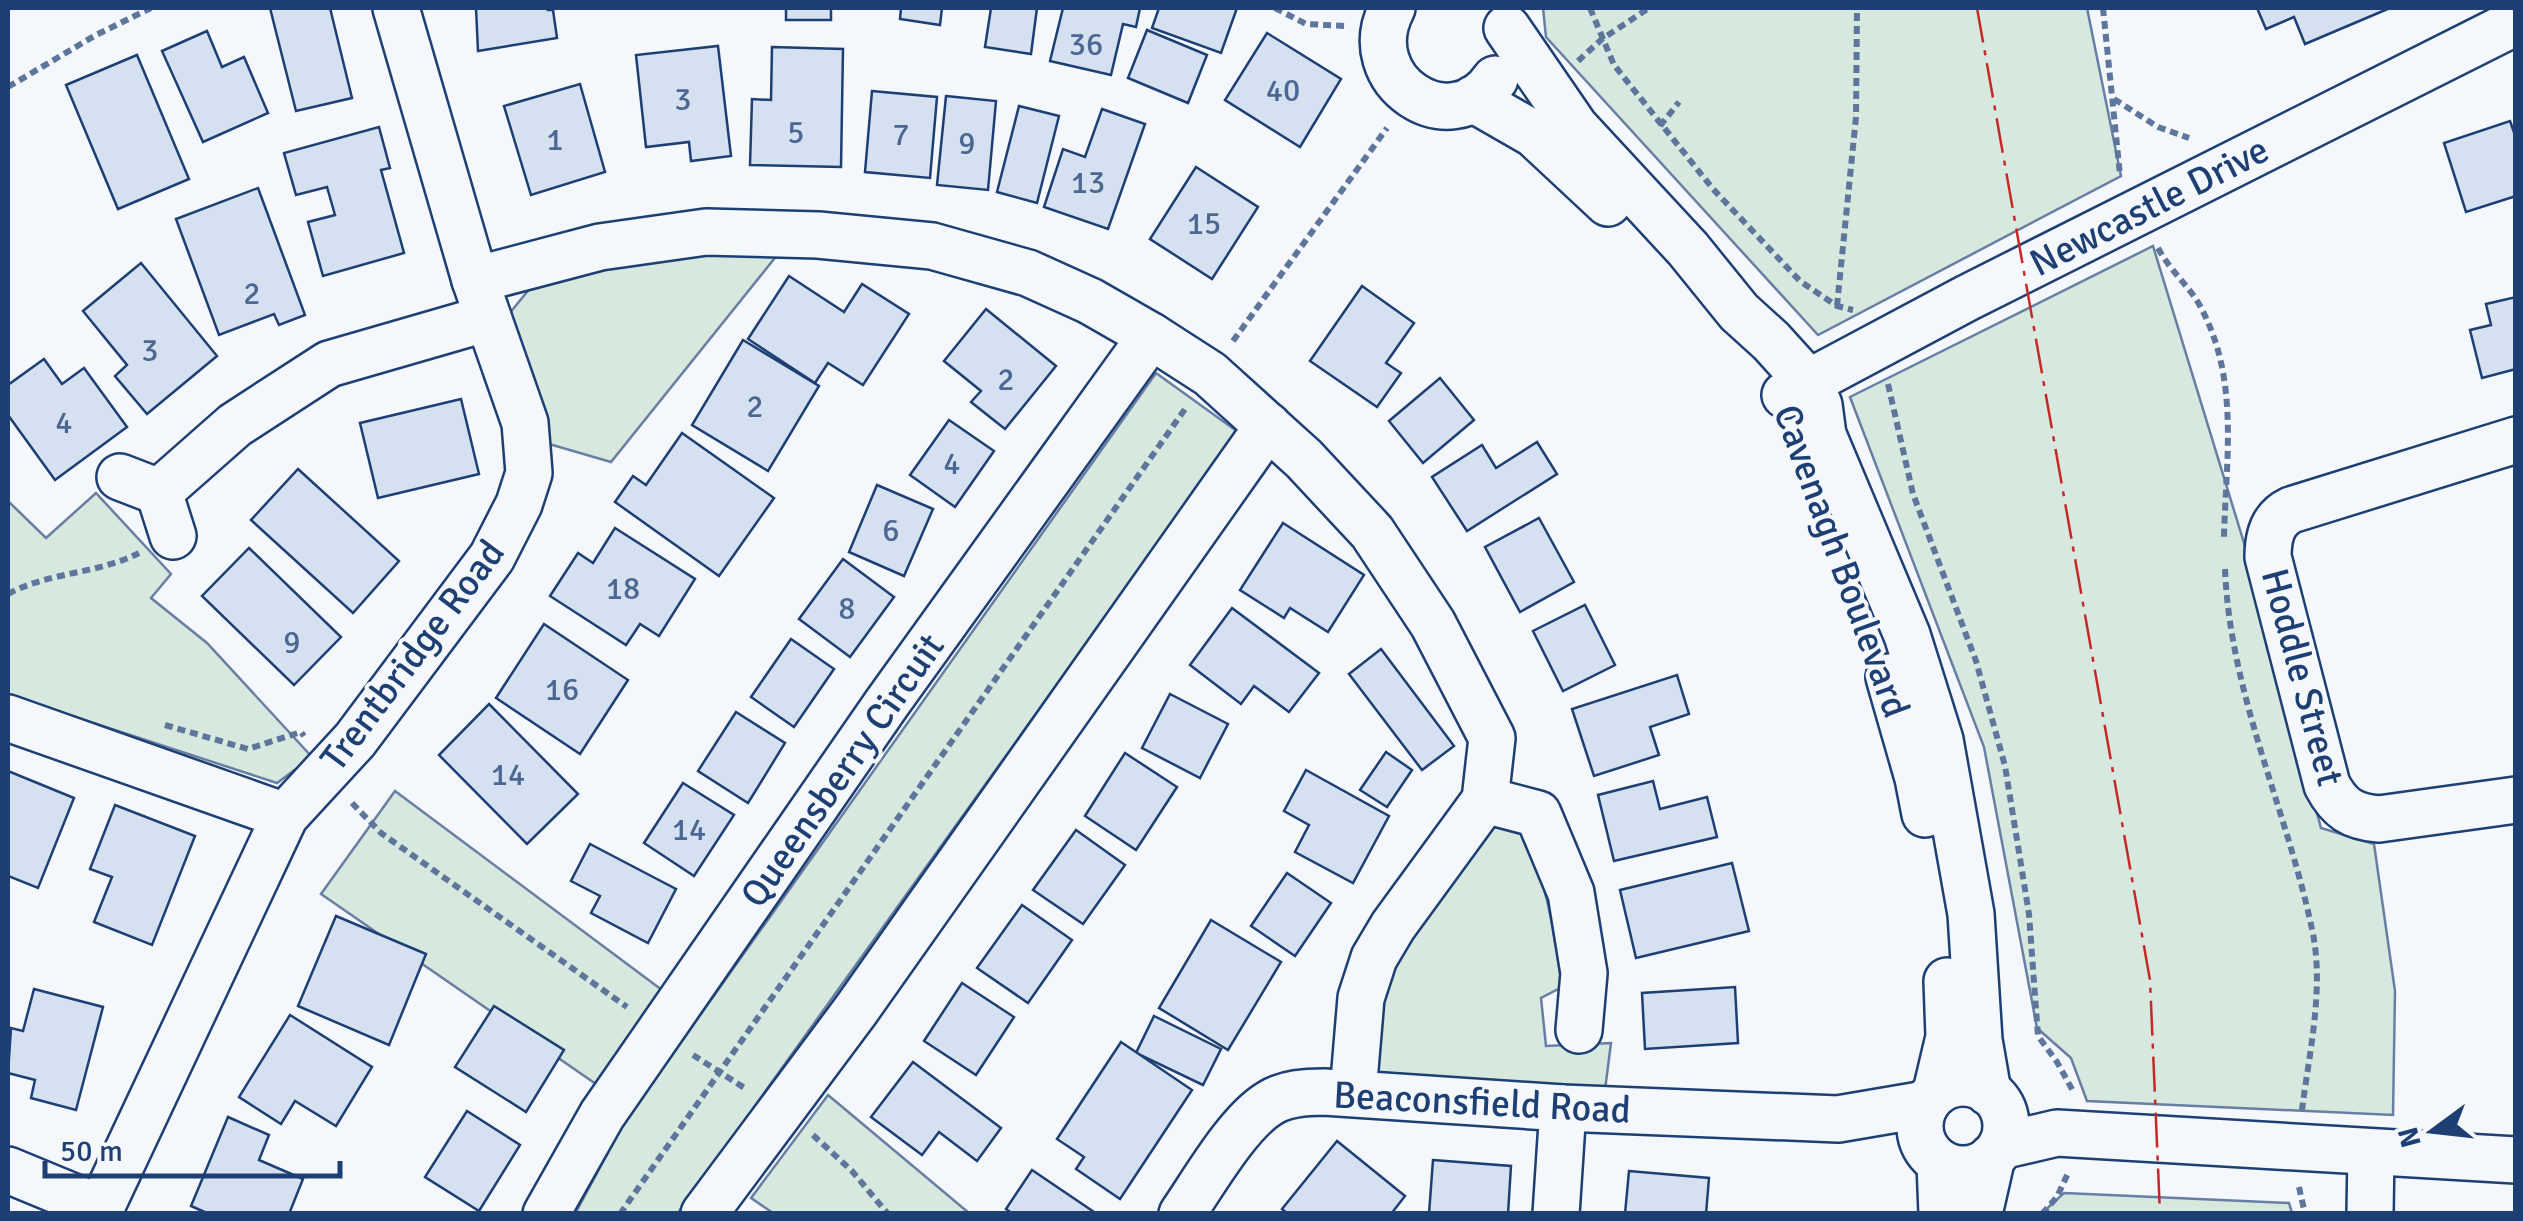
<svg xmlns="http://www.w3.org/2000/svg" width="2523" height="1221" font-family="Signika,sans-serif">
	<rect width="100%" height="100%" fill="#f4f7fb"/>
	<g fill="#d7e8df" stroke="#687fa3" stroke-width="2.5">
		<polygon points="1543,8 2087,8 2121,176 1818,335 1546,37"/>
		<polygon points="2153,246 2244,543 2321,828 2374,844 2395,991 2393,1115 2087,1101 2071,1058 2037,1028 1984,747 1850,397"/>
		<polygon points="686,254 778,254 611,462 549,444 509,314 531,287 579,268"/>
		<polygon points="1156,373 1238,432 678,1213 575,1214 625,1121"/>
		<polygon points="96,493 171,574 151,598 207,643 312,757 277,783 8,695 8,501 46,538"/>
		<polygon points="395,791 666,993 596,1084 321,894"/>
		<path d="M1496,820L1517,822C1546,872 1554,930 1562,987L1541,998L1546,1046L1611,1043L1604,1098L1371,1074L1378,1007L1399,958Z"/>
		<polygon points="828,1095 969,1213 773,1213 751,1198"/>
		<polygon points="2064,1193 2289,1203 2292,1213 2042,1213"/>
	</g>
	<g fill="#d5e0f0" stroke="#1d3f73" stroke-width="2.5">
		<polygon points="270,8 330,8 352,98 296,111"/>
		<polygon points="476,8 548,8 548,10 553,10 557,38 478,51"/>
		<rect x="786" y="8" width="45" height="12"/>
		<polygon points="901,8 942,8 940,25 900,19"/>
		<polygon points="991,8 1037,8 1031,54 985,47"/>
		<polygon points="1063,8 1140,8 1136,27 1123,24 1111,75 1050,61"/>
		<polygon points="1159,8 1237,8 1221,53 1152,28"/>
		<polygon points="2257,8 2390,8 2305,44 2294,17 2266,29"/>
		<polygon points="1147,30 1207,55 1188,103 1128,78"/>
		<polygon points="207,31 222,67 244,57 268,113 203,142 162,51"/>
		<polygon points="1267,33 1341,79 1300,147 1225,100"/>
		<polygon points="718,46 731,156 691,161 689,142 646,147 636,55"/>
		<polygon points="772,47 843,49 841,167 750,165 752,99 771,100"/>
		<polygon points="137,55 189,179 118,209 66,85"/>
		<polygon points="580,84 605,172 531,195 504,106"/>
		<polygon points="872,91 937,97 930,178 865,172"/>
		<polygon points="946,96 996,101 988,190 937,185"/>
		<polygon points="1019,106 1059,116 1037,203 997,192"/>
		<polygon points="1102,109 1145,124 1108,229 1044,207 1063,149 1085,157"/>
		<polygon points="2510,121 2516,138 2516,196 2466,212 2444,143"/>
		<polygon points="379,127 390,168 381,170 404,253 323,276 308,222 335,215 327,187 296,195 284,153"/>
		<polygon points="1196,167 1258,207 1212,279 1150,239"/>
		<polygon points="258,188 305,315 279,325 274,314 219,335 176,219"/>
		<polygon points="141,263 217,356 147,414 115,376 127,365 83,311"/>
		<polygon points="789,276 844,312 862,284 909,314 863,385 828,363 815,383 748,339"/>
		<polygon points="1362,286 1414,323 1386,363 1401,373 1377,407 1310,361"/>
		<polygon points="2516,297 2516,369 2482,378 2470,330 2491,325 2486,304"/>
		<polygon points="986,309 1056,366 1005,429 971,402 981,391 944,361"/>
		<polygon points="743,340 819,386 768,471 692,425"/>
		<polygon points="44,359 62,384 84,368 127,427 55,480 8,415 8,385"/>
		<polygon points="1440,378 1474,420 1423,463 1389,421"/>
		<polygon points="461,399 479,474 378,498 360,423"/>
		<polygon points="949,420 994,451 955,507 910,475"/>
		<polygon points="682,433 774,498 719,576 615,502 633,476 646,485"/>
		<polygon points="1537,442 1557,474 1467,531 1432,477 1482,445 1496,468"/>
		<polygon points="298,469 399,561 353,613 251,520"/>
		<polygon points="877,485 933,509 904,576 849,552"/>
		<polygon points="1539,518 1574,582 1520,612 1485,547"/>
		<polygon points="1283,523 1364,575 1328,632 1290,608 1284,618 1240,590"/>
		<polygon points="615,528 695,579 659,636 640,624 626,645 550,596 578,553 593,563"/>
		<polygon points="249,548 341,637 294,685 202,596"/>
		<polygon points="843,559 894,597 850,657 799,619"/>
		<polygon points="1585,605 1615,665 1563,691 1533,631"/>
		<polygon points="1232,608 1319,673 1289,712 1254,686 1241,704 1190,665"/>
		<polygon points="544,624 628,680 580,754 496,698"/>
		<polygon points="791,639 834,669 794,727 751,697"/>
		<polygon points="1381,649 1454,746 1422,770 1349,674"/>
		<polygon points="1677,675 1689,714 1650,727 1659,755 1594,776 1572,709"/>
		<polygon points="1170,694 1228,724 1200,778 1142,748"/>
		<polygon points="489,704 578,794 527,844 439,755"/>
		<polygon points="736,712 785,743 748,803 698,771"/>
		<polygon points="1386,752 1412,770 1387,807 1360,790"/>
		<polygon points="1125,753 1177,787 1136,850 1085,816"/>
		<polygon points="1306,770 1389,816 1353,883 1295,852 1309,825 1284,811"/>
		<polygon points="8,771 74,798 38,888 8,876"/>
		<polygon points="1653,781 1660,809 1707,797 1717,837 1614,861 1598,795"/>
		<polygon points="683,783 734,815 694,876 644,843"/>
		<polygon points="115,805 195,836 152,945 94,922 112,877 90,869"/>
		<polygon points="1076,830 1125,865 1083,924 1033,890"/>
		<polygon points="590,844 676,889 648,943 591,913 600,896 571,881"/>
		<polygon points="1732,863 1749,931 1636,958 1620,890"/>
		<polygon points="1287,873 1331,903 1295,956 1251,926"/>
		<polygon points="1022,905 1072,940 1028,1003 977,968"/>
		<polygon points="336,916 426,954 389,1045 298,1006"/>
		<polygon points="1211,920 1281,962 1228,1050 1159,1008"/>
		<polygon points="962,983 1014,1017 976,1075 924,1041"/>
		<polygon points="1735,987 1738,1043 1645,1049 1642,993"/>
		<polygon points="34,989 103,1007 76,1110 31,1098 35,1080 8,1073 11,1028 23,1031"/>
		<polygon points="494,1006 564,1050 526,1112 455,1067"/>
		<polygon points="290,1015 372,1067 336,1126 295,1101 281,1124 239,1097"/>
		<polygon points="1154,1016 1221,1049 1203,1085 1136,1053"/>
		<polygon points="1121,1042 1192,1090 1120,1199 1076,1169 1084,1157 1057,1139"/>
		<polygon points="913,1062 1001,1128 977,1161 939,1132 922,1155 871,1117"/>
		<polygon points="467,1111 520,1145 479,1211 425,1177"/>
		<polygon points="228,1117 269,1135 259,1160 303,1179 289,1214 209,1214 191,1206"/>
		<polygon points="1337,1141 1405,1196 1391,1214 1288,1214 1282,1209"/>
		<polygon points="1433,1160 1511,1166 1508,1214 1429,1214"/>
		<polygon points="1032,1170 1097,1214 1013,1214 1006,1209"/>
		<polygon points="1629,1171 1709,1178 1706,1214 1625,1214"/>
	</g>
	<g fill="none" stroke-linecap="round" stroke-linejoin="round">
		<defs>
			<g id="minor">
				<path d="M1392,8C1354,81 1451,144 1495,79"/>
				<polyline points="1507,28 1575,127 1688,249 1739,312 1771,341 1810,384 1819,405 1823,435 1907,635 1940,740 1971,914 1979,1040 1988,1092"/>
				<polyline points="1473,99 1534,134 1608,203"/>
				<polyline points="475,280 600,247 706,232 818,235 932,246 1028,273 1090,301 1151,336 1210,374 1304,459 1372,532 1433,624 1492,738 1485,800 1393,926 1374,958 1361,998 1353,1093"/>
				<polyline points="1785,395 1967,298 2516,22"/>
				<path d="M2516,440L2291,510C2272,519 2268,537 2268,557L2327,785C2339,808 2352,817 2379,819L2516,800"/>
				<polyline points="120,477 159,492 173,536"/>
				<polyline points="159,492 235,425 329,364 488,318"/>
				<polyline points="1889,677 1918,778 1925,814"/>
				<polyline points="8,718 285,816"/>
				<polyline points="1485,800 1538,814 1571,893 1584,973 1579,1030"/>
				<circle cx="1963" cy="1126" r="43"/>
				<polyline points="1936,1092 1949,1037 1947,981"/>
				<polyline points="2001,1146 2057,1133 2516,1160"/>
				<polyline points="1940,1163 1942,1214"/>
				<polyline points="8,1170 100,1208"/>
				<polyline points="98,1214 285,816 355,740 492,557 519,504 529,473 525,423 475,280 396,8"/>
				<polyline points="546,1214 602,1115 887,703 1151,336"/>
				<polyline points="704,1214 856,1010 1268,426"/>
				<path d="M1182,1214C1204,1182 1238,1122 1270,1103C1286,1093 1306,1092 1324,1092L1563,1108L1838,1119L1926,1104"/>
				<polyline points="1556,1214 1563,1108"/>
				<polyline points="1979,1214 1992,1157"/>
				<polyline points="2370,1214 2371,1152"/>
			</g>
		</defs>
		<use href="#minor" stroke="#1d3f73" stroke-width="50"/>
		<g stroke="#5e769c" stroke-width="6" stroke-dasharray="8 5" stroke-linecap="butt">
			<polyline points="1275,8 1306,24 1345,26"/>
			<polyline points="1590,8 1614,65 1713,189 1800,281 1837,306 1853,310"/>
			<polyline points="2103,8 2120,175"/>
			<polyline points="1578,61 1602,39 1649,8"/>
			<polyline points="8,87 96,35 151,8"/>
			<polyline points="2114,99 2158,127 2189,138"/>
			<polyline points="1660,126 1679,102"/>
			<path d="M2158,248C2169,269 2187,284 2199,304C2240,378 2226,456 2224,537"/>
			<polyline points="1837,306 1856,117 1857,8"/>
			<polyline points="1233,341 1387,128"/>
			<polyline points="1888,384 1913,494 1976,661 2005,766 2029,914 2038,1036 2057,1062 2073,1091"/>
			<path d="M2225,569C2230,696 2288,811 2313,934C2324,990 2309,1054 2302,1110"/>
			<path d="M8,594C48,572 98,574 139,553"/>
			<polyline points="165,725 248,749 301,732 304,736"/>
			<polyline points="352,803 381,833 627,1007"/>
			<polyline points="693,1055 746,1089"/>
			<polyline points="813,1135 852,1171 888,1214"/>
			<polyline points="2299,1187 2305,1214"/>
			<polyline points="620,1214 1185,409"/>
			<polyline points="2042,1214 2057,1197 2068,1173"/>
		</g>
		<use href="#minor" stroke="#f4f7fb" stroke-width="45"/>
		<polyline stroke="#c62828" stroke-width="2.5" stroke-dasharray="35 8 5 8" stroke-linecap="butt" points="1977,8 2150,980 2160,1214"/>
	</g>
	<g text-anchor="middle" stroke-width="8" stroke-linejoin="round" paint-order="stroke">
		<g font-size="32" fill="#4b6792">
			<text x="1086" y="55">36</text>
			<text x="1283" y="101">40</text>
			<text x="683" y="110">3</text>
			<text x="796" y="143">5</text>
			<text x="901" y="145">7</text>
			<text x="555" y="150">1</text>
			<text x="967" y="154">9</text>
			<text x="1088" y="193">13</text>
			<text x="1204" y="234">15</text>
			<text x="252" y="304">2</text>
			<text x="150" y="361">3</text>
			<text x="1006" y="390">2</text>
			<text x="755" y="417">2</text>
			<text x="64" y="433">4</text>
			<text x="952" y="474">4</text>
			<text x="891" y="541">6</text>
			<text x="623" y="599">18</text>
			<text x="847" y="619">8</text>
			<text x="292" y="653">9</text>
			<text x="562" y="700">16</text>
			<text x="508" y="785">14</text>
			<text x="689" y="840">14</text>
		</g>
		<g font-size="38" fill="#1d3f73" stroke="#f4f7fb">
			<text transform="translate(2149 206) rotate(-27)" y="13">Newcastle Drive</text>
			<text transform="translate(1842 561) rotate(70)" y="13">Cavenagh Boulevard</text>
			<text transform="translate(412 655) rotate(-53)" y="13">Trentbridge Road</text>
			<text transform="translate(2303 677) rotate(75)" y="13">Hoddle Street</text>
			<text transform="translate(842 770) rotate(-55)" y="13">Queensberry Circuit</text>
			<text transform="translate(1482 1102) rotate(3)" y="13">Beaconsfield Road</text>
		</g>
	</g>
	<rect width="2523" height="1221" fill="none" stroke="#1d3f73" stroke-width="20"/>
	<g transform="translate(2433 1131) rotate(255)" stroke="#f4f7fb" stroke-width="8" paint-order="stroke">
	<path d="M0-8L18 38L0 25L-18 38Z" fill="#1d3f73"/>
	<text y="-15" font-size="28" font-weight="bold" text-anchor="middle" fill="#1d3f73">N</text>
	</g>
	<path d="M45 1161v15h295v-15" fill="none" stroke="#1d3f73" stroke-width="5"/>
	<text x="60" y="1161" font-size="30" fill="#1d3f73" stroke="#f4f7fb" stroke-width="8" paint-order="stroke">50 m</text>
</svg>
